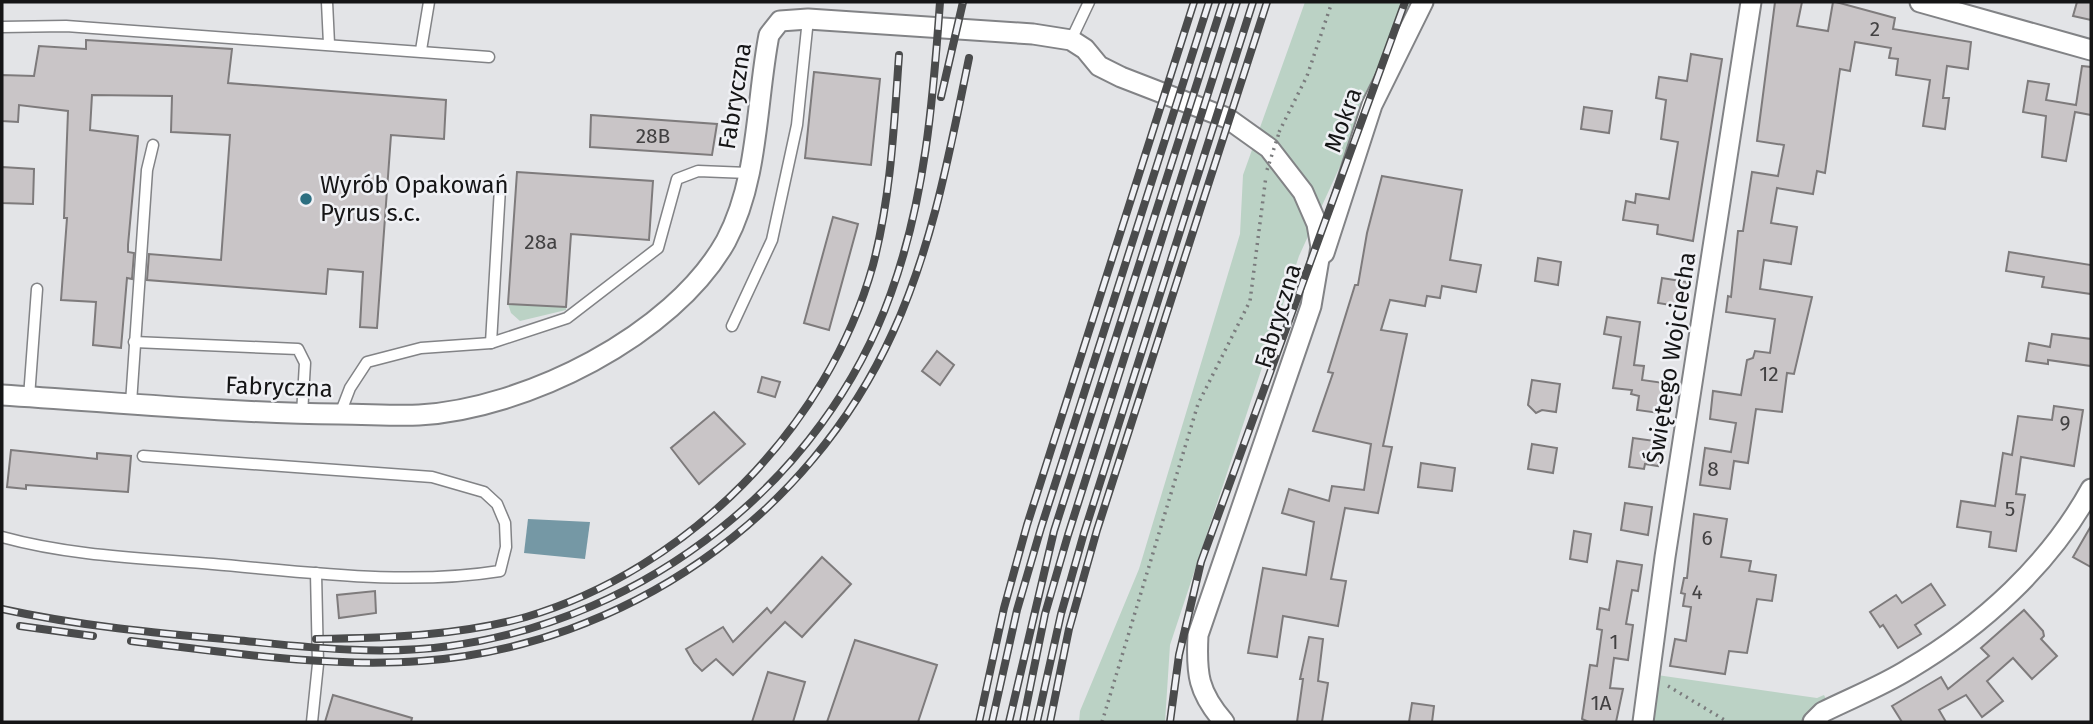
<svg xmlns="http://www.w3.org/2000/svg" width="2093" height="724" font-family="'Fira Sans',sans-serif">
	<rect width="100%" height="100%" fill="#e3e4e7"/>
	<g fill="#bbd2c5">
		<polygon points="1305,2 1415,2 1299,256 1170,645 1165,722 1079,722 1080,711 1139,569 1240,234 1243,175"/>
		<polygon points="508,304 566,307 566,310 520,321 511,313"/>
		<polygon points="1657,675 1817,698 1824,695 1826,699 1814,707 1803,722 1653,722"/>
	</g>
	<polygon fill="#7598a5" points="528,519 590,522 585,559 524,553"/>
	<g fill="#c9c5c7" stroke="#7e7b7c" stroke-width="2">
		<polygon points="1775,2 1802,2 1797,26 1828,31 1833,2 1836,2 1895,18 1893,29 1971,42 1968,69 1947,66 1943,98 1949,98 1945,129 1923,126 1930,80 1896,75 1898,59 1889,58 1891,48 1855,42 1850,71 1840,69 1825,173 1817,171 1813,194 1777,188 1771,223 1797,227 1791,264 1764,260 1760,289 1812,297 1794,374 1787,373 1782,412 1756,409 1748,463 1734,461 1730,489 1700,485 1705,448 1731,452 1736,423 1710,419 1713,391 1741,395 1747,360 1753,358 1755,351 1770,353 1775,319 1726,312 1728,296 1731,297 1738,231 1743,231 1752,172 1778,176 1784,145 1757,141"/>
		<polygon points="2077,2 2091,2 2091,20 2073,16"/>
		<polygon points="86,40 232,49 228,83 446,100 444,139 391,135 377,328 360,327 363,272 328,269 326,294 147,280 149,254 221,260 230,135 171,132 172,96 92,95 90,130 138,136 128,245 128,252 134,253 132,279 127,278 121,348 93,345 96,302 61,300 67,218 64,218 68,111 19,105 18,122 2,121 2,75 34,76 39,46 86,49"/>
		<polygon points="1691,54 1722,59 1693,241 1657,234 1658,225 1623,220 1626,201 1635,203 1636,194 1669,199 1678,142 1661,139 1666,100 1656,98 1659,77 1687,81"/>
		<polygon points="2082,66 2091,67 2091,115 2075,112 2066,161 2042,157 2046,116 2023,112 2028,81 2049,84 2046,100 2076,105"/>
		<polygon points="814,72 880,79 871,165 805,158"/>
		<polygon points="1584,107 1612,111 1609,133 1581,129"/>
		<polygon points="591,115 717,124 712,155 590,147"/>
		<polygon points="2,167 34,169 33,204 2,203"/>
		<polygon points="517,172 653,181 649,240 571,234 566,307 508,304"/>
		<polygon points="1382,176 1462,190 1450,260 1481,265 1476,292 1442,286 1440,298 1427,296 1425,306 1390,300 1381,330 1407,334 1383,446 1392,447 1378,513 1345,508 1331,579 1346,581 1338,626 1283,616 1277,657 1248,653 1263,568 1306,575 1314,522 1282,513 1289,489 1329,501 1332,486 1364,490 1371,444 1313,431 1333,373 1328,372 1355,285 1358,285 1367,233"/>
		<polygon points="833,217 858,224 829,330 804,323"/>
		<polygon points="2009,252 2091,265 2091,294 2042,287 2044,277 2006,271"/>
		<polygon points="1538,258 1561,262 1558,285 1535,281"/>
		<polygon points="1662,278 1687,282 1683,307 1658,303"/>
		<polygon points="1607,317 1640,322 1634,365 1644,366 1642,380 1671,384 1666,414 1637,410 1639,396 1631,394 1632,390 1613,388 1621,337 1604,334"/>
		<polygon points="2052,334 2091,339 2091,366 2048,360 2048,364 2026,361 2029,343 2050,347"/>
		<polygon points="937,351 954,365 940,385 922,371"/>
		<polygon points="762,377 780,382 775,397 758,392"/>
		<polygon points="1532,380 1560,384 1556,412 1542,410 1536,413 1528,405"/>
		<polygon points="2054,406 2083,410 2074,466 2021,457 2016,494 2025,495 2016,551 1989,547 1991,532 1957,527 1961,501 1995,506 2003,453 2012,455 2018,416 2052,420"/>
		<polygon points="714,412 745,444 699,484 671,448"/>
		<polygon points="1633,438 1662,442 1658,466 1645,464 1644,469 1629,467"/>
		<polygon points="1532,444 1557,448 1553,473 1528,469"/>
		<polygon points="11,450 97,459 97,453 131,456 128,492 26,485 26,489 7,487"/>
		<polygon points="1421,463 1455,468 1452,491 1418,487"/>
		<polygon points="1625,503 1652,507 1648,535 1621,530"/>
		<polygon points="1694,514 1727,519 1721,557 1751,561 1749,571 1776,575 1772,601 1757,599 1747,653 1729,651 1725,674 1670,666 1675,639 1686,641 1691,607 1683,606 1685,594 1681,593 1684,578 1687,578"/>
		<polygon points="2091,526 2091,567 2073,557"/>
		<polygon points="1574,531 1591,534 1587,562 1570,559"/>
		<polygon points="822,557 851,584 802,637 785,622 733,675 716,659 702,671 694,663 686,649 723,627 733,642 767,608 771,613"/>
		<polygon points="1617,561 1642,565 1638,591 1632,590 1626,624 1633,625 1628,660 1614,658 1610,688 1623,689 1616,722 1589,722 1582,719 1590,665 1597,666 1602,630 1597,629 1600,608 1609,610"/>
		<polygon points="1931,584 1945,605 1915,625 1921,634 1898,648 1883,625 1880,627 1870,612 1896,595 1902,603"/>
		<polygon points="375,591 376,613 339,618 337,595"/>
		<polygon points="2024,610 2043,631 2044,636 2041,639 2057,656 2032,679 2013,658 1987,681 2003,701 1982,717 1966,695 1939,710 1946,722 1902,722 1892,706 1941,677 1948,689 1989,656 1981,648"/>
		<polygon points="1309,637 1323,639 1318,681 1328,683 1322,722 1297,722 1303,679 1300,679"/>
		<polygon points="855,640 937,665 918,722 827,722"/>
		<polygon points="768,672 805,682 793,722 752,722"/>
		<polygon points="333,695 412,718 411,722 325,722"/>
		<polygon points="1412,703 1434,706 1432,722 1409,722"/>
	</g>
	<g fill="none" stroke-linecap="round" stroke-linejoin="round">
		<defs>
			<g id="lane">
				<polyline points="327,2 329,44"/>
				<polyline points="2,27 66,26 489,57"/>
				<polyline points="1071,40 1089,2"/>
				<polyline points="421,50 429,2"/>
				<polyline points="732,326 772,240 797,125 808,19"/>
				<polyline points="134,342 298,349 305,363 302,414"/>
				<polyline points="491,343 500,188"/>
				<polyline points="29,397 37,289"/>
				<polyline points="131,403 147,170 153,145"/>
				<polyline points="340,414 350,388 367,362 421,348 491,343 567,318 658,248 677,179 698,171 748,173"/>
				<path d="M2,537C71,556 142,558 213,564C307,572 407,586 500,571L506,547L505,523L497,504L484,492L432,477L143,456"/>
				<polyline points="312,722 318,664 316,573"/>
			</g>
			<g id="street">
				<polyline points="1920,2 2091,50"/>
				<polyline points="1324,253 1372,105 1423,2"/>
				<path d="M2,395C114,402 227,413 339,414C366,414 393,416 419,415C525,409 673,336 726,241C759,179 756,102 769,35L780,21L808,19L1033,34L1071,40L1085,49L1099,66L1121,77L1227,118L1269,148L1303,192L1317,224L1321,247L1311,306L1198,635C1196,674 1198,692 1224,722"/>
				<polyline points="1643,722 1665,557 1751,2"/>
				<path d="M1813,722L1823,712C1851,698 1882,686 1909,669C1982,626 2050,564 2091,489"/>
			</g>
		</defs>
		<use href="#lane" stroke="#828386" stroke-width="13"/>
		<use href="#street" stroke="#828386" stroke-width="23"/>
		<g stroke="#7a7b7d" stroke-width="3.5" stroke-dasharray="2 5" stroke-linecap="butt">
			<polyline points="1279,132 1307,76 1332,2"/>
			<polyline points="1668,686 1728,722"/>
			<polyline points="1102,722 1198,404 1250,301 1266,176"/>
		</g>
		<use href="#lane" stroke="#fff" stroke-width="10"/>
		<use href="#street" stroke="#fff" stroke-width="19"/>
		<defs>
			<g id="rail">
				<polyline points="941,97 963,2"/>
				<path d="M2,609C79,626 156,633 235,640C307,647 378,656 450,646C646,619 824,481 891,293C925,199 933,101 940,2"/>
				<polyline points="20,626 93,636"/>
				<path d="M316,639C387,638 457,636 526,617C687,570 828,427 873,265C891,196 894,125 899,55"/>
				<path d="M131,641C224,652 327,668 421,661C624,646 809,518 893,332C933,245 950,150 969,58"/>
				<polyline points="979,722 1004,608 1027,525 1194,2"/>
				<polyline points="992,722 1017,610 1041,528 1209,2"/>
				<polyline points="1009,722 1054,531 1223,2"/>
				<polyline points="1023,722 1045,614 1068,535 1237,2"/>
				<polyline points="1037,722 1061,614 1084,533 1253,2"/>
				<polyline points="1050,722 1069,629 1097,530 1267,2"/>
				<polyline points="1170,722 1179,655 1201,562 1405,2"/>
			</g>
		</defs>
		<use href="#rail" stroke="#4a4b4c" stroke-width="8"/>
		<use href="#rail" stroke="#f0f1f5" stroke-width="5" stroke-dasharray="16" stroke-linecap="butt"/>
		<polyline stroke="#7a7b7d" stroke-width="3.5" stroke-dasharray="2 5" stroke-linecap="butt" points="1267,170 1279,133"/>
	</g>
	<circle fill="#2c6f81" stroke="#f0f1f5" stroke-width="2.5" cx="306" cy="199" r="7"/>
	<g text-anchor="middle" stroke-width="5" stroke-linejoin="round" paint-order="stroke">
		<g font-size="21" fill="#424142">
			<text x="1875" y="36">2</text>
			<text x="653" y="143">28B</text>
			<text x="541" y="249">28a</text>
			<text x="1769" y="381">12</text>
			<text x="2065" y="430">9</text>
			<text x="1713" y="476">8</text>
			<text x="2010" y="516">5</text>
			<text x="1707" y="545">6</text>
			<text x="1697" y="599">4</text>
			<text x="1614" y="649">1</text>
			<text x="1601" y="710">1A</text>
		</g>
		<g font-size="24" fill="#151516" stroke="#f0f1f5">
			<text transform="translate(735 96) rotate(-81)" y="8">Fabryczna</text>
			<text transform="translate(1343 120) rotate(-70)" y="8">Mokra</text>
			<text transform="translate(1278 316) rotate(-73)" y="8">Fabryczna</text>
			<text transform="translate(1671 358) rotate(-81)" y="8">Świętego Wojciecha</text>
			<text transform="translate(279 387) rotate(2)" y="8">Fabryczna</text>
		</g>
		<g font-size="24" fill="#151516" stroke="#f0f1f5" text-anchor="start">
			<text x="320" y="193">Wyrób Opakowań<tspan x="320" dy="28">Pyrus s.c.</tspan></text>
		</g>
	</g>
	<rect width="2093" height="724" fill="none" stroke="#151516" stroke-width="7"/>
</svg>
